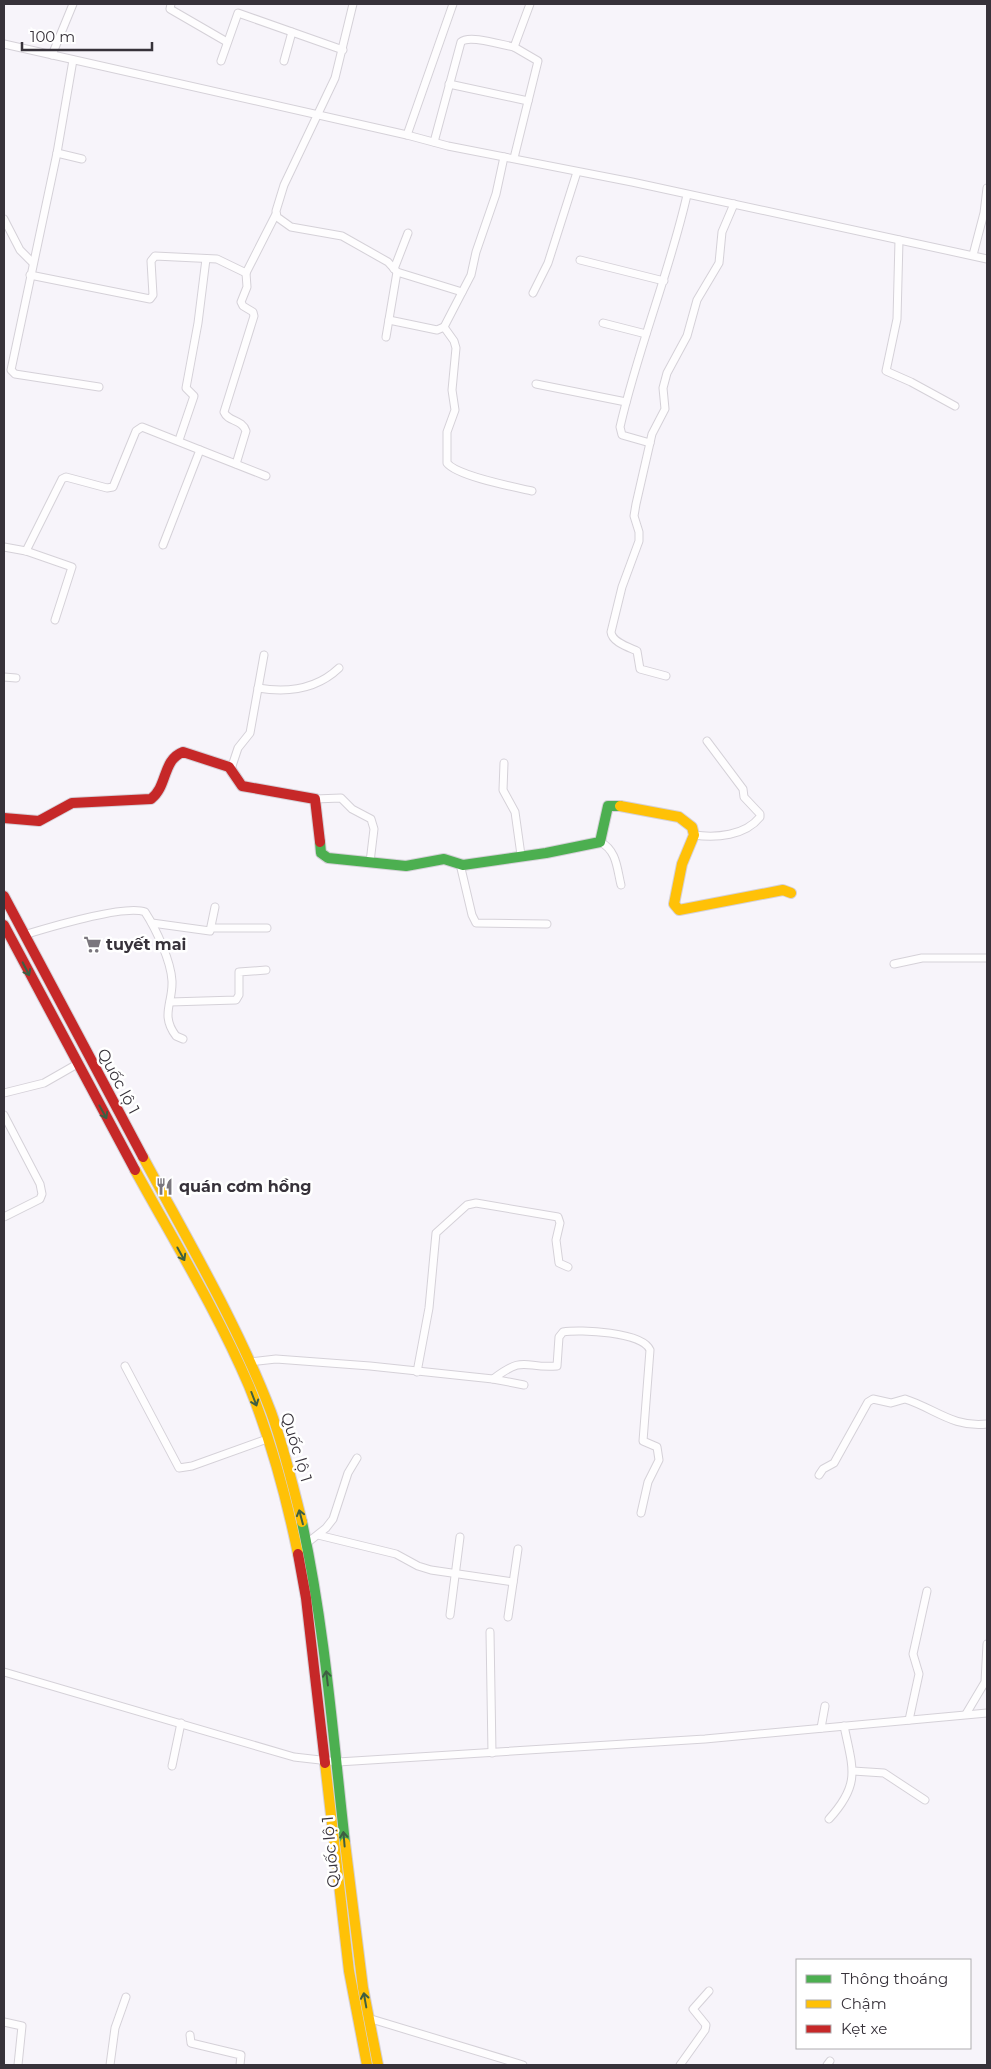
<svg xmlns="http://www.w3.org/2000/svg" width="991" height="2069" font-family="Montserrat,sans-serif">
	<rect width="100%" height="100%" fill="#f7f4fa"/>
	<g fill="none" stroke-linecap="round" stroke-linejoin="round">
		<defs>
			<g id="street">
				<polyline points="171,4 170,9 227,42"/>
				<polyline points="353,4 335,78 284,185 276,211 277,217 291,227 342,236 388,262 397,272 462,292"/>
				<polyline points="4,44 407,135 448,146 632,182 987,259"/>
				<polyline points="514,47 538,61 514,158"/>
				<polyline points="52,55 73,4"/>
				<polyline points="73,60 57,153 11,370 15,374 99,387"/>
				<polyline points="221,61 238,13 343,50"/>
				<polyline points="284,61 292,32"/>
				<polyline points="449,84 528,101"/>
				<polyline points="407,135 453,4"/>
				<path d="M434,142L461,42C469,34 502,45 514,47L530,4"/>
				<polyline points="57,153 82,159"/>
				<path d="M504,157L496,194L476,252L471,275L444,327L454,341L456,348L452,390L455,410L447,432V463C457,476 514,487 532,491"/>
				<polyline points="4,219 20,250 33,263"/>
				<polyline points="899,240 897,319 886,371 911,382 955,406"/>
				<polyline points="973,255 984,213 987,188"/>
				<polyline points="580,260 664,281"/>
				<polyline points="394,269 408,233"/>
				<polyline points="30,275 150,299 153,295 151,261 155,256 217,259 246,273 276,214"/>
				<polyline points="533,293 548,263 577,172"/>
				<polyline points="389,320 437,330 444,327"/>
				<polyline points="603,323 646,334"/>
				<polyline points="386,337 397,272"/>
				<polyline points="536,384 626,402"/>
				<polyline points="179,440 194,396 186,388 198,323 206,259"/>
				<path d="M650,443L622,435L620,427C638,348 669,274 687,195"/>
				<polyline points="200,450 266,476"/>
				<path d="M236,464L246,431C242,419 228,422 224,412L254,316L253,312L243,306L241,302L247,287L246,273"/>
				<polyline points="4,547 26,551 72,567 55,620"/>
				<polyline points="26,551 62,479 66,477 107,488 113,487 136,431 142,427 200,450 163,545"/>
				<path d="M666,676L640,669L637,651C628,647 612,642 611,632L622,587L639,541V532L634,516L636,504L652,434L665,409L663,388L667,373L687,336L697,300L719,263L722,232L734,204"/>
				<polyline points="4,677 16,678"/>
				<path d="M258,688C288,693 317,689 339,668"/>
				<polyline points="504,763 503,790 515,812 521,855"/>
				<polyline points="231,769 238,748 250,733 264,655"/>
				<polyline points="315,799 341,798 352,809 371,819 374,829 370,862"/>
				<path d="M694,835C716,838 745,836 760,817V814L744,797L743,789L707,741"/>
				<path d="M600,842C617,850 617,869 621,885"/>
				<polyline points="460,864 472,915 476,923 547,924"/>
				<polyline points="152,923 210,931 215,907"/>
				<polyline points="212,928 267,928"/>
				<path d="M24,935C47,928 125,904 145,912C156,929 171,961 172,981C173,1003 160,1015 176,1036L183,1039"/>
				<polyline points="894,964 922,958 987,958"/>
				<polyline points="170,1002 236,1000 239,995 239,972 266,970"/>
				<polyline points="4,1093 44,1083 79,1063"/>
				<polyline points="4,1115 40,1184 42,1194 40,1199 4,1217"/>
				<path d="M250,1362L276,1359L370,1366L493,1379C526,1354 524,1369 557,1366L559,1337L563,1332C580,1329 643,1332 650,1350L643,1441L657,1447L659,1460L648,1482L641,1513"/>
				<polyline points="125,1366 179,1468 192,1466 267,1439"/>
				<polyline points="417,1372 429,1308 436,1233 467,1205 476,1203 558,1217 560,1223 556,1240 559,1263 568,1267"/>
				<polyline points="493,1379 524,1385"/>
				<path d="M819,1475L823,1469L834,1463L868,1402L873,1399L891,1403L905,1399C934,1408 953,1428 987,1424"/>
				<polyline points="318,1535 396,1554 418,1566 431,1570 513,1582"/>
				<polyline points="307,1543 326,1528 333,1519 348,1473 357,1458"/>
				<polyline points="450,1615 460,1537"/>
				<polyline points="508,1617 518,1549"/>
				<polyline points="490,1632 492,1753"/>
				<polyline points="4,1672 294,1757 338,1762 705,1739 987,1713"/>
				<polyline points="966,1714 985,1682 987,1644"/>
				<polyline points="909,1720 919,1674 913,1654 927,1591"/>
				<polyline points="821,1728 825,1706"/>
				<polyline points="172,1766 181,1723"/>
				<polyline points="853,1771 884,1773 925,1800"/>
				<path d="M829,1819C861,1784 853,1769 844,1726"/>
				<polyline points="368,2018 523,2065"/>
				<polyline points="4,2022 22,2026 18,2065"/>
				<polyline points="190,2035 191,2043 241,2055 240,2065"/>
				<polyline points="110,2065 115,2028 126,1997"/>
				<polyline points="680,2065 705,2030 706,2025 693,2009 709,1991"/>
				<polyline points="827,2065 830,2061"/>
			</g>
			<g id="fast">
				<polyline points="320,842 321,853 328,858 406,866 444,859 463,865 546,853 600,842 608,806 620,806"/>
				<path d="M302,1522C325,1628 333,1736 345,1843"/>
			</g>
			<g id="slow">
				<polyline points="620,806 679,817 692,827 694,835 682,864 674,904 679,910 783,890 791,893"/>
				<path d="M143,1157C188,1241 237,1323 271,1412C284,1448 293,1485 302,1522"/>
				<path d="M135,1170C174,1241 217,1311 249,1386C271,1440 286,1496 298,1554"/>
				<polyline points="325,1763 349,1971 367,2065"/>
				<polyline points="345,1843 363,1988 378,2065"/>
			</g>
			<g id="jam">
				<path d="M4,818L39,821L72,803L151,799C168,786 162,760 183,752L229,767L242,786L315,799L320,842"/>
				<polyline points="4,896 143,1157"/>
				<polyline points="4,925 135,1170"/>
				<polyline points="298,1554 306,1598 325,1763"/>
			</g>
		</defs>
		<use href="#street" stroke="#d5d1d8" stroke-width="9"/>
		<use href="#fast" stroke="#d5d1d8" stroke-width="12"/>
		<use href="#slow" stroke="#d5d1d8" stroke-width="12"/>
		<use href="#jam" stroke="#d5d1d8" stroke-width="12"/>
		<use href="#street" stroke="#fefdfe" stroke-width="7"/>
		<use href="#fast" stroke="#4caf50" stroke-width="10"/>
		<use href="#slow" stroke="#ffc107" stroke-width="10"/>
		<use href="#jam" stroke="#c62828" stroke-width="10"/>
	</g>
	<defs><path id="oneway-shaft" d="M-6 0H5M1.5-3L5.5 0L1.5 3" fill="none" stroke-width="1.6" stroke-linecap="round" stroke-linejoin="round" transform="scale(1.25)"/></defs>
	<g stroke="#3e5e42">
		<use href="#oneway-shaft" transform="translate(26 969) rotate(63)"/>
		<use href="#oneway-shaft" transform="translate(103 1112) rotate(61)"/>
		<use href="#oneway-shaft" transform="translate(181 1254) rotate(61)"/>
		<use href="#oneway-shaft" transform="translate(254 1399) rotate(69)"/>
		<use href="#oneway-shaft" transform="translate(301 1517) rotate(-105)"/>
		<use href="#oneway-shaft" transform="translate(327 1678) rotate(-97)"/>
		<use href="#oneway-shaft" transform="translate(344 1839) rotate(-95)"/>
		<use href="#oneway-shaft" transform="translate(365 2000) rotate(-100)"/>
	</g>
	<defs>
		<symbol id="supermarket-bare" viewBox="-9 -9 18 18"><path d="M-6-5.5h2.5l.6 2H6L4.5 2H-2.5L-4.4-4H-6ZM-1.5 3.2a1.3 1.3 0 1 0 .1 0ZM3 3.2a1.3 1.3 0 1 0 .1 0Z" fill="#7a767d" stroke="#fff" stroke-width="2.5" paint-order="stroke"/></symbol>
		<symbol id="restaurant-bare" viewBox="-9 -9 18 18"><path d="M-5-6h1v4h1v-4h1v4h1v-4h1v5L-1.5 .5V6h-2V.5L-5-1ZM5-6V6H3V1.5H1.5Q1.5-4 5-6Z" fill="#7a767d" stroke="#fff" stroke-width="2.5" paint-order="stroke"/></symbol>
	</defs>
	<g fill-rule="evenodd">
		<use href="#supermarket-bare" x="80" y="932" width="25" height="25"/>
		<use href="#restaurant-bare" x="152" y="1174" width="25" height="25"/>
	</g>
	<g text-anchor="middle" stroke-width="5" stroke-linejoin="round" paint-order="stroke">
		<g font-size="16" font-weight="bold" fill="#37323a" stroke="#fff" text-anchor="start">
			<text x="106" y="950">tuyết mai</text>
			<text x="179" y="1192">quán cơm hồng</text>
		</g>
		<g font-size="16" fill="#37323a" stroke="#fff">
			<text transform="translate(119 1081) rotate(62)" y="6">Quốc lộ 1</text>
			<text transform="translate(297 1447) rotate(73)" y="6">Quốc lộ 1</text>
			<text transform="translate(330 1852) rotate(-95)" y="6">Quốc lộ 1</text>
		</g>
	</g>
	<rect width="991" height="2069" fill="none" stroke="#37323a" stroke-width="10"/>
	<rect x="796" y="1959" width="175" height="90" fill="#ffffff" stroke="#afadb0"/>
	<rect x="806" y="1975" width="25" height="8" fill="#4caf50" stroke="#afadb0"/>
	<text x="841" y="1984" font-size="15" fill="#37323a">Thông thoáng</text>
	<rect x="806" y="2000" width="25" height="8" fill="#ffc107" stroke="#afadb0"/>
	<text x="841" y="2009" font-size="15" fill="#37323a">Chậm</text>
	<rect x="806" y="2025" width="25" height="8" fill="#c62828" stroke="#afadb0"/>
	<text x="841" y="2034" font-size="15" fill="#37323a">Kẹt xe</text>
	<path d="M22 42v8h130v-8" fill="none" stroke="#37323a" stroke-width="2.5"/>
	<text x="30" y="42" font-size="15" fill="#37323a" stroke="#ffffff" stroke-width="4" paint-order="stroke">100 m</text>
</svg>
